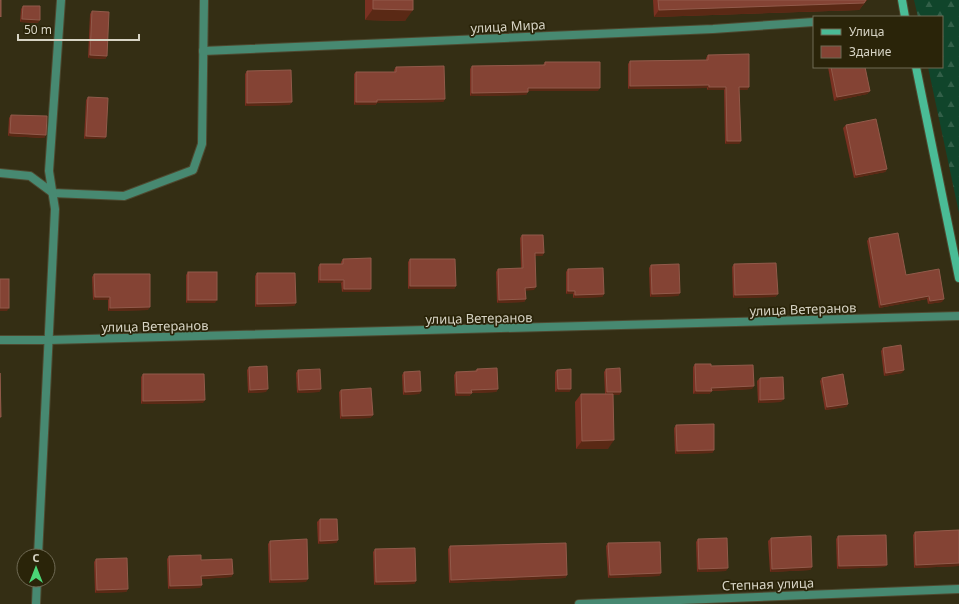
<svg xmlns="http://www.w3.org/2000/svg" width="959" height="604" font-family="'Noto Sans',sans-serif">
	<defs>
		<pattern id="forest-firs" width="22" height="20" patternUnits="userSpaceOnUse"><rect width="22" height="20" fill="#10452b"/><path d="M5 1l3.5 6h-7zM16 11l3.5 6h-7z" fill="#325f48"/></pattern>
	</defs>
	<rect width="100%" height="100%" fill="#342e14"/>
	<polygon fill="url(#forest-firs)" points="914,0 959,0 959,213 928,67 942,67 942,17 918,17"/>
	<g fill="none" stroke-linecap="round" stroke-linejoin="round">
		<defs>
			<g id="minor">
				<polyline points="203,51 713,29 814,22"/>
				<polyline points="0,173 30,176 53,193 124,196 193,170 202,144 204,0"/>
				<polyline points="0,340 49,340 959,316"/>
				<polyline points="38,556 55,209 49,171 61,0"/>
				<polyline points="36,604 37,580"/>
				<polyline points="579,604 959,589"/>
			</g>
			<g id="secondary">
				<polyline points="902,0 905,17"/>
				<polyline points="916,67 959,278"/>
			</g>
		</defs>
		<use href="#minor" stroke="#4e4930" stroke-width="10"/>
		<use href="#secondary" stroke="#4e4930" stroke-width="10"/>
		<use href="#minor" stroke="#478971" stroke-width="8"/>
		<use href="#secondary" stroke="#4abc96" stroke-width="8"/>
	</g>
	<g fill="#7a3122">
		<polygon points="365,0 413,0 405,21 365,20"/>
		<polygon points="653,0 867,0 859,10 654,17"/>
		<polygon points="23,6 38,23 20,22 21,9"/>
		<polygon points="92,11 107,56 105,59 88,58 90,14"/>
		<polygon points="708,55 749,87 747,90 739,90 741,141 739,144 725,144 724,90 707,90 707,88 628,89 628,64 630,61 706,60 706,58"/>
		<polygon points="545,62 598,91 528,91 526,95 470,96 470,69 472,66 543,65"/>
		<polygon points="396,67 445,99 443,102 377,103 375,105 354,105 354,74 356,72 394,72 394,70"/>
		<polygon points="828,67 865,67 870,91 867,94 834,101"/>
		<polygon points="247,71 292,102 289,105 245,106 245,74"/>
		<polygon points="88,97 106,137 104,139 84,139 86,100"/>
		<polygon points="11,115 46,135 44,138 8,136 9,118"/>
		<polygon points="846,125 887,169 885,172 854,178 843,128"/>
		<polygon points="522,235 544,253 542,256 535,256 534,290 525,290 526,299 524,302 497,303 496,272 498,269 521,268 520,238"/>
		<polygon points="869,238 906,275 942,302 928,304 927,299 879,308 867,241"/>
		<polygon points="343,259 371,289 369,292 342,292 341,283 318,283 318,267 320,264 341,264 341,262"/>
		<polygon points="410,259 456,286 454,289 408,289 408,262"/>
		<polygon points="734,264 778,294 775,297 733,298 732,267"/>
		<polygon points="651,265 680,293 678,296 650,297 649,268"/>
		<polygon points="568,269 604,294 602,297 573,298 573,294 566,294 566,272"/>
		<polygon points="188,272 215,303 186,303 186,275"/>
		<polygon points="257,273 296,303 294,306 255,307 255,276"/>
		<polygon points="94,274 148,310 108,311 108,300 93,300 92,277"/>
		<polygon points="883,348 902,373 884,376 881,351"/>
		<polygon points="695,364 711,366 752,389 712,391 709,394 693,394 693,367"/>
		<polygon points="249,367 266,392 248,393 247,370"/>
		<polygon points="477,369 498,389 496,392 472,393 469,396 455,396 454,375 456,372 475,371"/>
		<polygon points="606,369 621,392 619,395 613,395 608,449 576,449 575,402 581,394 605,394 604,372"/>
		<polygon points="298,370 321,389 319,392 297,393 296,373"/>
		<polygon points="557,370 571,389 569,392 555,392 555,372"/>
		<polygon points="404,372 421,391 419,394 403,395 402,375"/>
		<polygon points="143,374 203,403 141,404 141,377"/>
		<polygon points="760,378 781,402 758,403 757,381"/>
		<polygon points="822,378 848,404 846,407 825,410 820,381"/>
		<polygon points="341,390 373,415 370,418 340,419 339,392"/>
		<polygon points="676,425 714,450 712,453 675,454 674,428"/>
		<polygon points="320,519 338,540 336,543 318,544 317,522"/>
		<polygon points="959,530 959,566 914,568 913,535 915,532"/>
		<polygon points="838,536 885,567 837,569 836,539"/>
		<polygon points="771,538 812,567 810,570 770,572 768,541"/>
		<polygon points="698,539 726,571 697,572 696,542"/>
		<polygon points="270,541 306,582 269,583 268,544"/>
		<polygon points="608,543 661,573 659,576 608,578 606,546"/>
		<polygon points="450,546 567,575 565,578 449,583 448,549"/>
		<polygon points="375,549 416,581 414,584 374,585 373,552"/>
		<polygon points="169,556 201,560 233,574 231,577 201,579 202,585 200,588 168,589 167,559"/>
		<polygon points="96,559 128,589 126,592 95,593 94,562"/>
	</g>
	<g fill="#5a2915">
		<polygon points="867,0 859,10 654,17 659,10"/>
		<polygon points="373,9 413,10 405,21 365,20"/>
		<polygon points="22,19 40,20 38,23 20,22"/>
		<polygon points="90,55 107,56 105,59 88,58"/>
		<polygon points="709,85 707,88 628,89 630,86"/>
		<polygon points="709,87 726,87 724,90 707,90"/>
		<polygon points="739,87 749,87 747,90 737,90"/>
		<polygon points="528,88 600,88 598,91 526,91"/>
		<polygon points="870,91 867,94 834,101 837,97"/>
		<polygon points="528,92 526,95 470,96 472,93"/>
		<polygon points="445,99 443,102 377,103 375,105 354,105 356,102 377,100"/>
		<polygon points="292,102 289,105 245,106 247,103"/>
		<polygon points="10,133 46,135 44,138 8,136"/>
		<polygon points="86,136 106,137 104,139 84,139"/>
		<polygon points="727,141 741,141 739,144 725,144"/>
		<polygon points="887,169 885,172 854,178 856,175"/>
		<polygon points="535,253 544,253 542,256 533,256"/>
		<polygon points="320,280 344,280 341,283 318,283"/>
		<polygon points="410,286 456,286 454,289 408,289"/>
		<polygon points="536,287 534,290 523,291 525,288"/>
		<polygon points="344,289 371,289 369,292 342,292"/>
		<polygon points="568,291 575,291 573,294 566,294"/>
		<polygon points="680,293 678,296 650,297 652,294"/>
		<polygon points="604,294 602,297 573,298 575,295"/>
		<polygon points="778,294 775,297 733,298 735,295"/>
		<polygon points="929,296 927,299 879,308 881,305"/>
		<polygon points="95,297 110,297 108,300 93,300"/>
		<polygon points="526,299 524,302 497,303 499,300"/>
		<polygon points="944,299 942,302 928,304 930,301"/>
		<polygon points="188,300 217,300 215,303 186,303"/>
		<polygon points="296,303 294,306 255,307 257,304"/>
		<polygon points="150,307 148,310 108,311 110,308"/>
		<polygon points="0,308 9,308 7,311 0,311"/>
		<polygon points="904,370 902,373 884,376 886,373"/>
		<polygon points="754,386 752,389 709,391 711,388"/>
		<polygon points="268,389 266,392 248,393 250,390"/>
		<polygon points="321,389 319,392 297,393 299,390"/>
		<polygon points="498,389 496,392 469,393 471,390"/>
		<polygon points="558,389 571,389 569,392 555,392"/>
		<polygon points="421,391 419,394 403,395 405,392"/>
		<polygon points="696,391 712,391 709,394 693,394"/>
		<polygon points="607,392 621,392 619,395 605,395"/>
		<polygon points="457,393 472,393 469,396 455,396"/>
		<polygon points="784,399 781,402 758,403 760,400"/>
		<polygon points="205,400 203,403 141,404 143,401"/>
		<polygon points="848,404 846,407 825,410 827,407"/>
		<polygon points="373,415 370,418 340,419 342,416"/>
		<polygon points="614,440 608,449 576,449 582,441"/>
		<polygon points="714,450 712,453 675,454 677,451"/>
		<polygon points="338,540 336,543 318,544 320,541"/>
		<polygon points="959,563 959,566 914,568 916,565"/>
		<polygon points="887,565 885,567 837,569 839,566"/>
		<polygon points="812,567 810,570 770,572 772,569"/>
		<polygon points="728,568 726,571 697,572 699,569"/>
		<polygon points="661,573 659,576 608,578 610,575"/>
		<polygon points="233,574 231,577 199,579 201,576"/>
		<polygon points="567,575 565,578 449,583 451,580"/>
		<polygon points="308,579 306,582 269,583 271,580"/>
		<polygon points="416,581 414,584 374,585 376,582"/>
		<polygon points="202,585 200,588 168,589 170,586"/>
		<polygon points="128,589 126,592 95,593 97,590"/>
	</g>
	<g fill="#844334" stroke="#915a4a">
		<polygon points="0,0 1,0 1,17 0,16"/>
		<polygon points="373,0 413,0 413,10 373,9"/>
		<polygon points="658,0 866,0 864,3 659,10"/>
		<polygon points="23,6 40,6 40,20 22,19"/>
		<polygon points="92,11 109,12 107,56 90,55"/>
		<polygon points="749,54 749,87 739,87 741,141 727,141 726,87 709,87 709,85 630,86 630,61 708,60 708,55"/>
		<polygon points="545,62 600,62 600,88 528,88 528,92 472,93 472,66 545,65"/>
		<polygon points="444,66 445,99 377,100 377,102 356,102 356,72 396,72 396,67"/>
		<polygon points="831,67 865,67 870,91 837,97"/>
		<polygon points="291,70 292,102 247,103 247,71"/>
		<polygon points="88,97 108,98 106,137 86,136"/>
		<polygon points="11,115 47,116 46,135 10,133"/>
		<polygon points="876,119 887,169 856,175 846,125"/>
		<polygon points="898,233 906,275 939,269 944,299 930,301 929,296 881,305 869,238"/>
		<polygon points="522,235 543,235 544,253 535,253 536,287 525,288 526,299 499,300 498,269 523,268"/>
		<polygon points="371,258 371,289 344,289 344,280 320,280 320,264 343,264 343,259"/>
		<polygon points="410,259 455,259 456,286 410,286"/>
		<polygon points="776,263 778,294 735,295 734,264"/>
		<polygon points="679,264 680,293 652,294 651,265"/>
		<polygon points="603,268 604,294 575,295 575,291 568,291 568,269"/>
		<rect x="188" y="272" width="29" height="28"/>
		<polygon points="257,273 295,273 296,303 257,304"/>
		<polygon points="94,274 150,274 150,307 110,308 110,297 95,297"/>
		<rect x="0" y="279" width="9" height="29"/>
		<polygon points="901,345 904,370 886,373 883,348"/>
		<polygon points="695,364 711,364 711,366 753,365 754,386 711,388 712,391 696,391"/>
		<polygon points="267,366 268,389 250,390 249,367"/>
		<polygon points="497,368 498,389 471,390 472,393 457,393 456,372 477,371 477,369"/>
		<polygon points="620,368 621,392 607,392 606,369"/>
		<polygon points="320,369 321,389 299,390 298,370"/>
		<polygon points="571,369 571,389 558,389 557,370"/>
		<polygon points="420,371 421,391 405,392 404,372"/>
		<polygon points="0,373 1,417 0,417"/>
		<polygon points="143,374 204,374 205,400 143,401"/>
		<polygon points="843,374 848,404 827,407 822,378"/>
		<polygon points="783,377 784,399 760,400 760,378"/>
		<polygon points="371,388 373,415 342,416 341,390"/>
		<polygon points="581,394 613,394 614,440 582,441"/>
		<polygon points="714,424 714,450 677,451 676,425"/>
		<polygon points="320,519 337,519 338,540 320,541"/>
		<polygon points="959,530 959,563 916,565 915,532"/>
		<polygon points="886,535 887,565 839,566 838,536"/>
		<polygon points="811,536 812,567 772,569 771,538"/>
		<polygon points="727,538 728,568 699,569 698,539"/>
		<polygon points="307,539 308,579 271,580 270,541"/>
		<polygon points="660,542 661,573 610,575 608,543"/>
		<polygon points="566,543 567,575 451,580 450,546"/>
		<polygon points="415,548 416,581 376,582 375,549"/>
		<polygon points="201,555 201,560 232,559 233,574 201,576 202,585 170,586 169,556"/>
		<polygon points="127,558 128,589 97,590 96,559"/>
	</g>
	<g text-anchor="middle" stroke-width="3.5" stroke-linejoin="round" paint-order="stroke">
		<g font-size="13" fill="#d7d4c5" stroke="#2a2409">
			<text transform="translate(508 26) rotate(-3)" y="5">улица Мира</text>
			<text transform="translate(803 309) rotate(-2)" y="5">улица Ветеранов</text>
			<text transform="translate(479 318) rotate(-1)" y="5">улица Ветеранов</text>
			<text transform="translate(155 326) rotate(-1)" y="5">улица Ветеранов</text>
			<text transform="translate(768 584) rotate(-2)" y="5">Степная улица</text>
		</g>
	</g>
	<rect x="813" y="16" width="130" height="52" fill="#2a2409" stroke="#6f6a54"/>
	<rect x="821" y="29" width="20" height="6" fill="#4abc96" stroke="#6f6a54"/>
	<text x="849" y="36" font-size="12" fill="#d7d4c5">Улица</text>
	<rect x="821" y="46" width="20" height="12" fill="#844334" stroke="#6f6a54"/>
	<text x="849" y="56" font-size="12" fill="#d7d4c5">Здание</text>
	<g transform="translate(36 568)"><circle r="19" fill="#2a2409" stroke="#6f6a54"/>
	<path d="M0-3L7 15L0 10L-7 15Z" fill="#4bd677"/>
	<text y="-6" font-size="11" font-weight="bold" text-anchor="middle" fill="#d7d4c5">С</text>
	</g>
	<path d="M18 34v6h121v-6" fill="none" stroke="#d7d4c5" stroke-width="2"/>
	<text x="24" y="34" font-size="12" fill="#d7d4c5" stroke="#2a2409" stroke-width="3" paint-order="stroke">50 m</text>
</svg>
